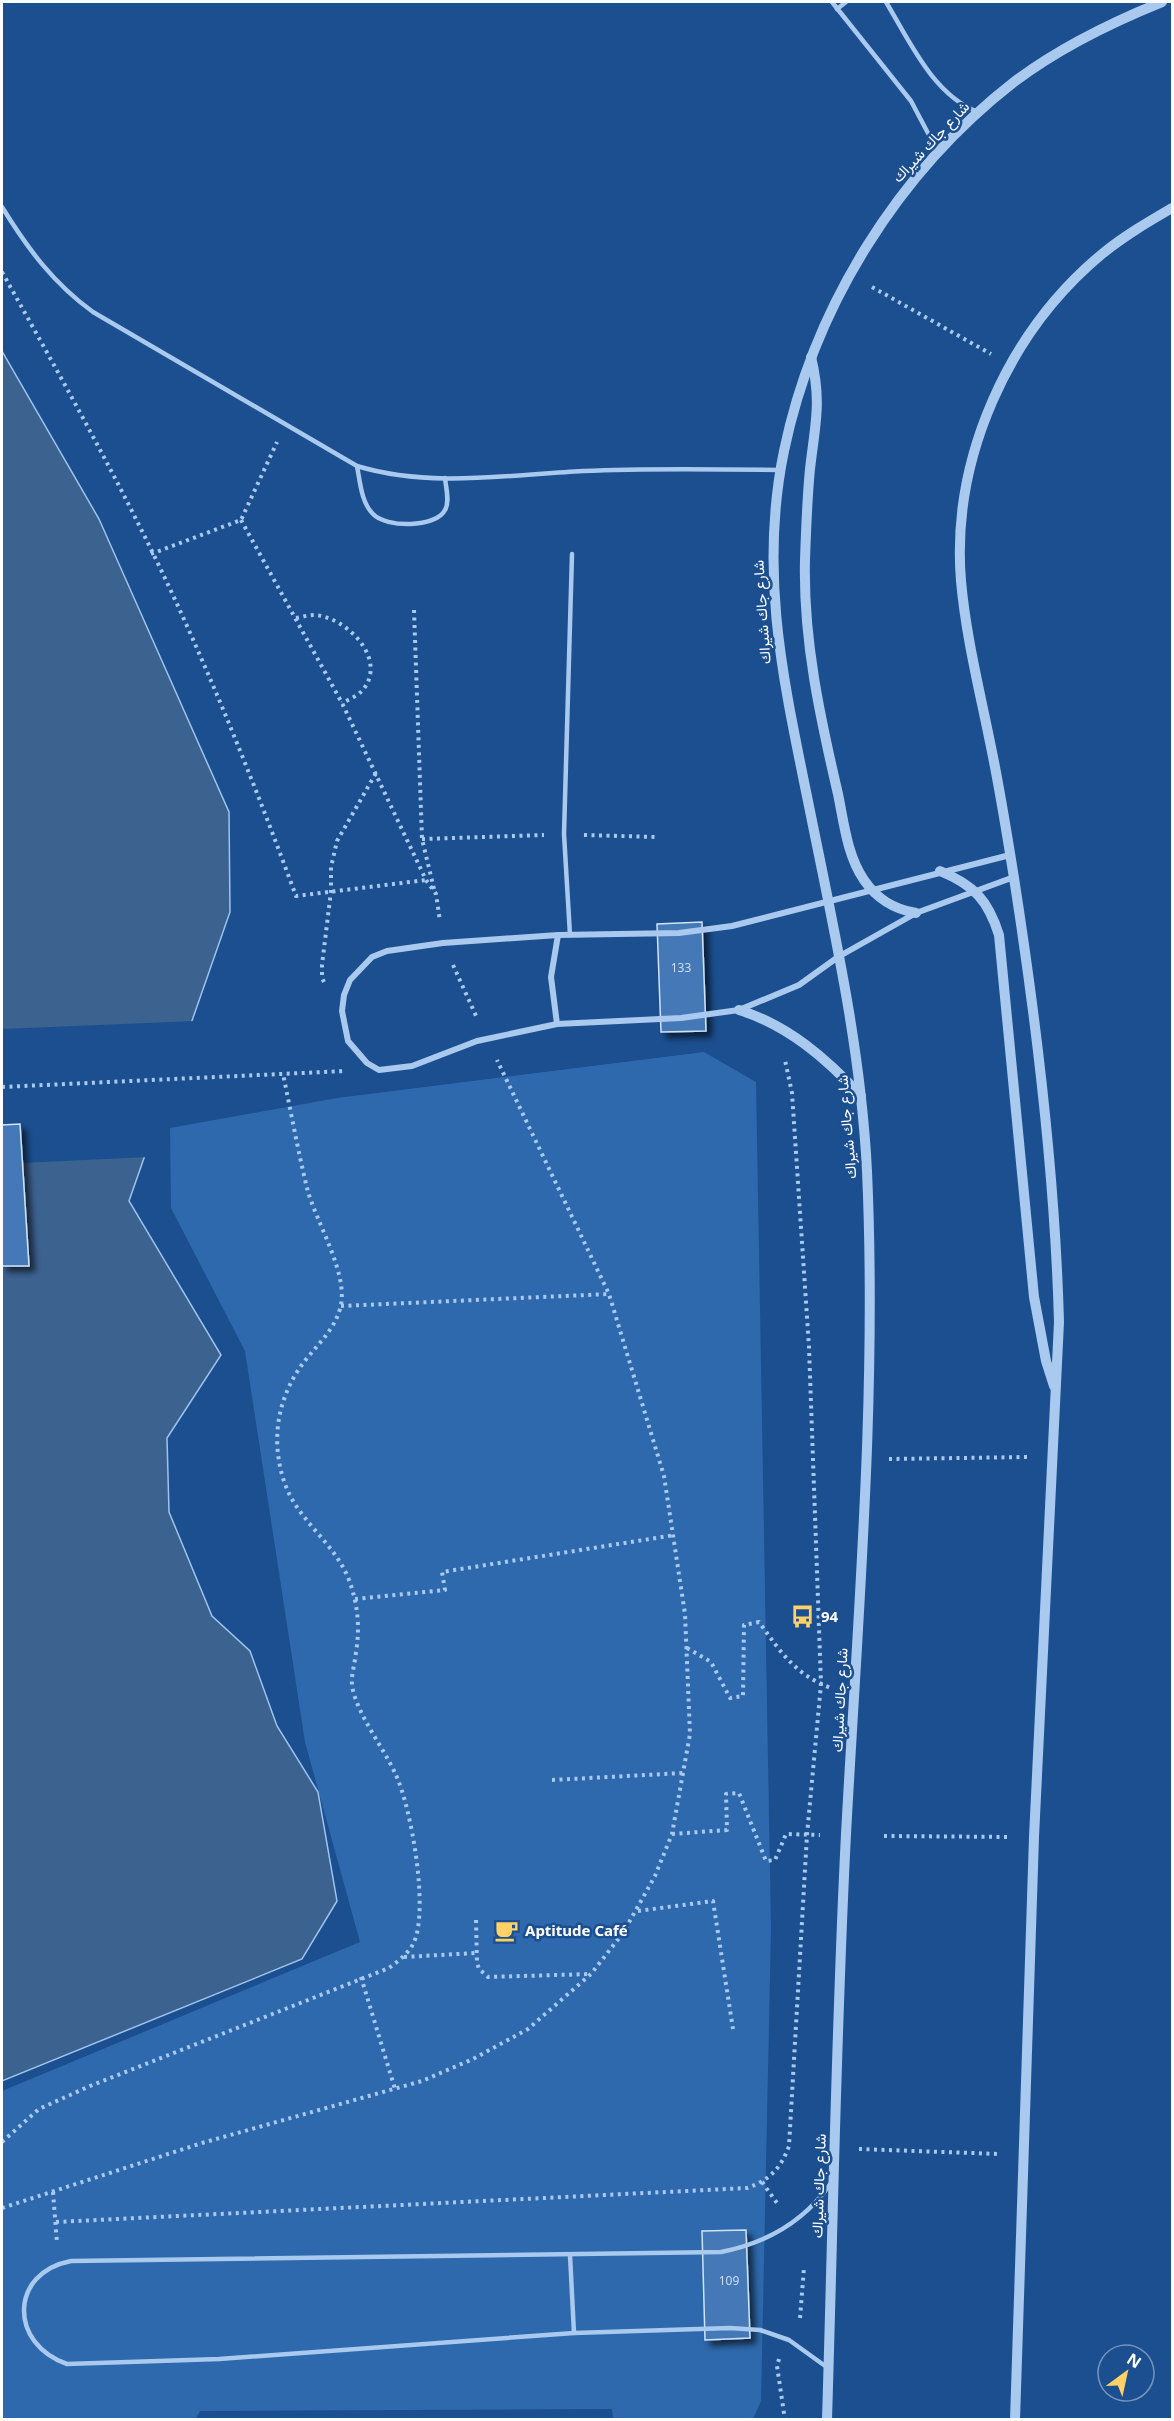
<svg xmlns="http://www.w3.org/2000/svg" width="1174" height="2421" font-family="'Noto Sans',Vazirmatn,sans-serif">
	<defs>
		<filter id="shadow"><feDropShadow dx="5.5" dy="5.5" stdDeviation="3" flood-color="#0009"/></filter>
	</defs>
	<rect width="100%" height="100%" fill="#1b4f8f"/>
	<polygon fill="#2e69ad" points="704,1052 756,1082 771,1930 761,2401 753,2419 613,2419 612,2409 200,2411 195,2420 2,2420 2,2091 360,1942 305,1742 245,1351 171,1208 170,1128 337,1098"/>
	<polygon fill="#3c6290" stroke="#9cc4f0" stroke-width="1.5" points="2,351 99,519 229,812 230,912 129,1201 221,1355 167,1438 169,1512 212,1616 250,1651 277,1726 318,1792 337,1901 302,1959 2,2081"/>
	<polygon fill="#1b4f8f" points="195,1021 148,1157 22,1163 20,1125 2,1125 2,1029"/>
	<g fill="#4478b7" stroke="#cfe3fa" stroke-width="1.5" filter="url(#shadow)">
		<polygon points="702,922 706,1031 661,1032 657,924"/>
		<polygon points="20,1124 29,1266 2,1266 2,1125"/>
		<polygon points="746,2230 750,2338 705,2340 702,2231"/>
	</g>
	<g fill="none" stroke-linecap="round" stroke-linejoin="round">
		<g stroke="#a9c9ee" stroke-width="4" stroke-dasharray="3 4.5" stroke-linecap="butt">
			<path d="M2,272C67,388 133,505 187,626C227,715 262,804 296,896L426,880"/>
			<polyline points="872,287 991,354"/>
			<polyline points="241,520 342,703 426,880 436,894 440,921"/>
			<polyline points="151,554 241,520 277,442"/>
			<polyline points="414,610 422,839 434,889"/>
			<path d="M296,618C302,617 308,615 314,615C344,616 386,656 365,687C360,695 350,699 342,703"/>
			<polyline points="584,835 656,837"/>
			<polyline points="422,839 544,835"/>
			<polyline points="453,965 477,1018"/>
			<polyline points="324,982 322,978 322,965 331,891 331,867 337,841 376,773"/>
			<polyline points="2,1087 345,1071"/>
			<polyline points="341,1306 609,1294"/>
			<polyline points="889,1459 1028,1457"/>
			<polyline points="355,1599 445,1590 442,1572 675,1535"/>
			<path d="M687,1648L711,1662L730,1698L743,1696L744,1625L759,1622C780,1651 795,1675 831,1688"/>
			<polyline points="552,1780 683,1773"/>
			<polyline points="672,1834 727,1830 726,1794 739,1793 766,1861 775,1860 786,1834 820,1835"/>
			<polyline points="884,1836 1009,1837"/>
			<polyline points="638,1911 713,1901 733,2029"/>
			<polyline points="476,1920 477,1963 479,1969 488,1977 591,1974"/>
			<polyline points="404,1957 476,1953"/>
			<polyline points="361,1977 395,2089"/>
			<path d="M2,2142L39,2109L90,2086L389,1968C398,1961 408,1954 413,1944C430,1913 411,1805 395,1773C383,1747 357,1714 352,1686C351,1674 355,1664 356,1652C360,1628 358,1604 349,1580C335,1543 298,1521 285,1484C269,1439 278,1393 308,1357C321,1341 334,1329 340,1309C350,1275 316,1223 307,1188C298,1151 291,1112 283,1074"/>
			<polyline points="859,2149 999,2154"/>
			<polyline points="762,2182 777,2203"/>
			<polyline points="53,2192 57,2243"/>
			<polyline points="2,2208 202,2143 422,2081 473,2059 528,2029 591,1974 623,1933 655,1876 672,1834 690,1734 685,1614 664,1476 609,1294 497,1060"/>
			<path d="M56,2222L747,2188C770,2180 781,2168 789,2146L807,1835L821,1684L809,1347L792,1093L785,1060"/>
			<polyline points="800,2318 804,2268"/>
			<polyline points="779,2359 777,2366 785,2420"/>
		</g>
		<g stroke="#a9c9ee" stroke-width="4.5">
			<polyline points="832,2 911,101 938,152"/>
			<path d="M886,2C909,40 933,95 978,112"/>
			<polyline points="837,9 846,2"/>
			<path d="M2,207C28,249 53,283 93,312L357,466C429,488 509,475 583,471C648,468 714,469 779,470"/>
			<path d="M357,466C360,481 361,502 373,514C386,528 436,528 445,510C450,502 446,488 445,478"/>
			<polyline points="570,935 564,834 572,554"/>
			<polyline points="570,2255 574,2333"/>
			<path d="M828,2368L789,2340L760,2330L730,2328L574,2333L219,2359L67,2364C9,2344 9,2273 71,2261L721,2252C767,2243 804,2222 831,2183"/>
		</g>
		<g stroke="#a9c9ee" stroke-width="6">
			<polyline points="1010,855 732,926 679,933 558,935 443,943 387,951 372,957 350,980 344,995 342,1011 348,1041 367,1063 379,1070 412,1066 477,1041 557,1024 681,1018 739,1010 799,985 838,957 916,913 1014,877"/>
			<polyline points="557,1024 551,977 558,935"/>
		</g>
		<g stroke="#a9c9ee" stroke-width="10">
			<path d="M811,357C822,402 815,425 810,469C807,500 806,530 805,560C803,639 820,717 838,794C844,823 847,855 864,880C877,899 893,909 916,913"/>
			<path d="M940,871C974,885 988,900 999,935L1034,1297L1046,1361L1054,1386"/>
			<path d="M739,1010C788,1025 827,1059 861,1096"/>
			<path d="M827,2420C833,2224 836,2029 846,1834C858,1613 877,1393 867,1171C861,1049 834,930 810,811C785,687 758,577 784,451C814,307 898,172 1014,82C1059,48 1110,23 1162,2"/>
			<path d="M1015,2420L1034,1837L1059,1322C1055,1174 1037,1025 1014,878C1007,834 1000,790 991,747C980,692 966,637 961,581C951,459 1008,332 1102,254C1124,236 1148,222 1172,208"/>
		</g>
	</g>
	<defs>
		<symbol id="bus-bare" viewBox="-9 -9 18 18"><path d="M-5-6H5V4H4V6H2V4H-2V6H-4V4H-5ZM-3.5-4V0h7V-4ZM-3.5 1.2v1.5H-2V1.2ZM2 1.2v1.5H3.5V1.2Z" fill="#ffd166" stroke="#1b4f8f" stroke-width="2.5" paint-order="stroke"/></symbol>
		<symbol id="cafe-bare" viewBox="-9 -9 18 18"><path d="M-5.5-4.5H6V0H3Q3 3.5 0 3.5H-2.5Q-5.5 3.5-5.5 0ZM3-3.2v2h1.7v-2ZM-6 4.5H4V6H-6Z" fill="#ffd166" stroke="#1b4f8f" stroke-width="2.5" paint-order="stroke"/></symbol>
	</defs>
	<g fill-rule="evenodd">
		<use href="#bus-bare" x="786" y="1600" width="33" height="33"/>
		<use href="#cafe-bare" x="490" y="1914" width="33" height="33"/>
	</g>
	<g text-anchor="middle" stroke-width="5" stroke-linejoin="round" paint-order="stroke">
		<g font-size="12" fill="#d0dded">
			<text x="681" y="972">133</text>
			<text x="729" y="2285">109</text>
		</g>
		<g font-size="15" fill="#fff" stroke="#1b4f8f">
			<text transform="translate(931 142) rotate(-47)" y="5">شارع جاك شيراك</text>
			<text transform="translate(762 612) rotate(-94)" y="5">شارع جاك شيراك</text>
			<text transform="translate(847 1127) rotate(-95)" y="5">شارع جاك شيراك</text>
			<text transform="translate(840 1700) rotate(-87)" y="5">شارع جاك شيراك</text>
			<text transform="translate(819 2186) rotate(-88)" y="5">شارع جاك شيراك</text>
		</g>
		<g font-size="15" font-weight="bold" fill="#fff" stroke="#1b4f8f" text-anchor="start">
			<text x="821" y="1622">94</text>
			<text x="525" y="1936">Aptitude Café</text>
		</g>
	</g>
	<rect width="1174" height="2421" fill="none" stroke="#ffffff" stroke-width="6"/>
	<g transform="translate(1126 2373) rotate(33)"><circle r="28" fill="#1b4f8f" stroke="#7695bc" stroke-width="1.5"/>
	<path d="M0-4.5L10 22L0 15L-10 22Z" fill="#ffd166"/>
	<text y="-9" font-size="16" font-weight="bold" text-anchor="middle" fill="#ffffff">N</text>
	</g>
</svg>
